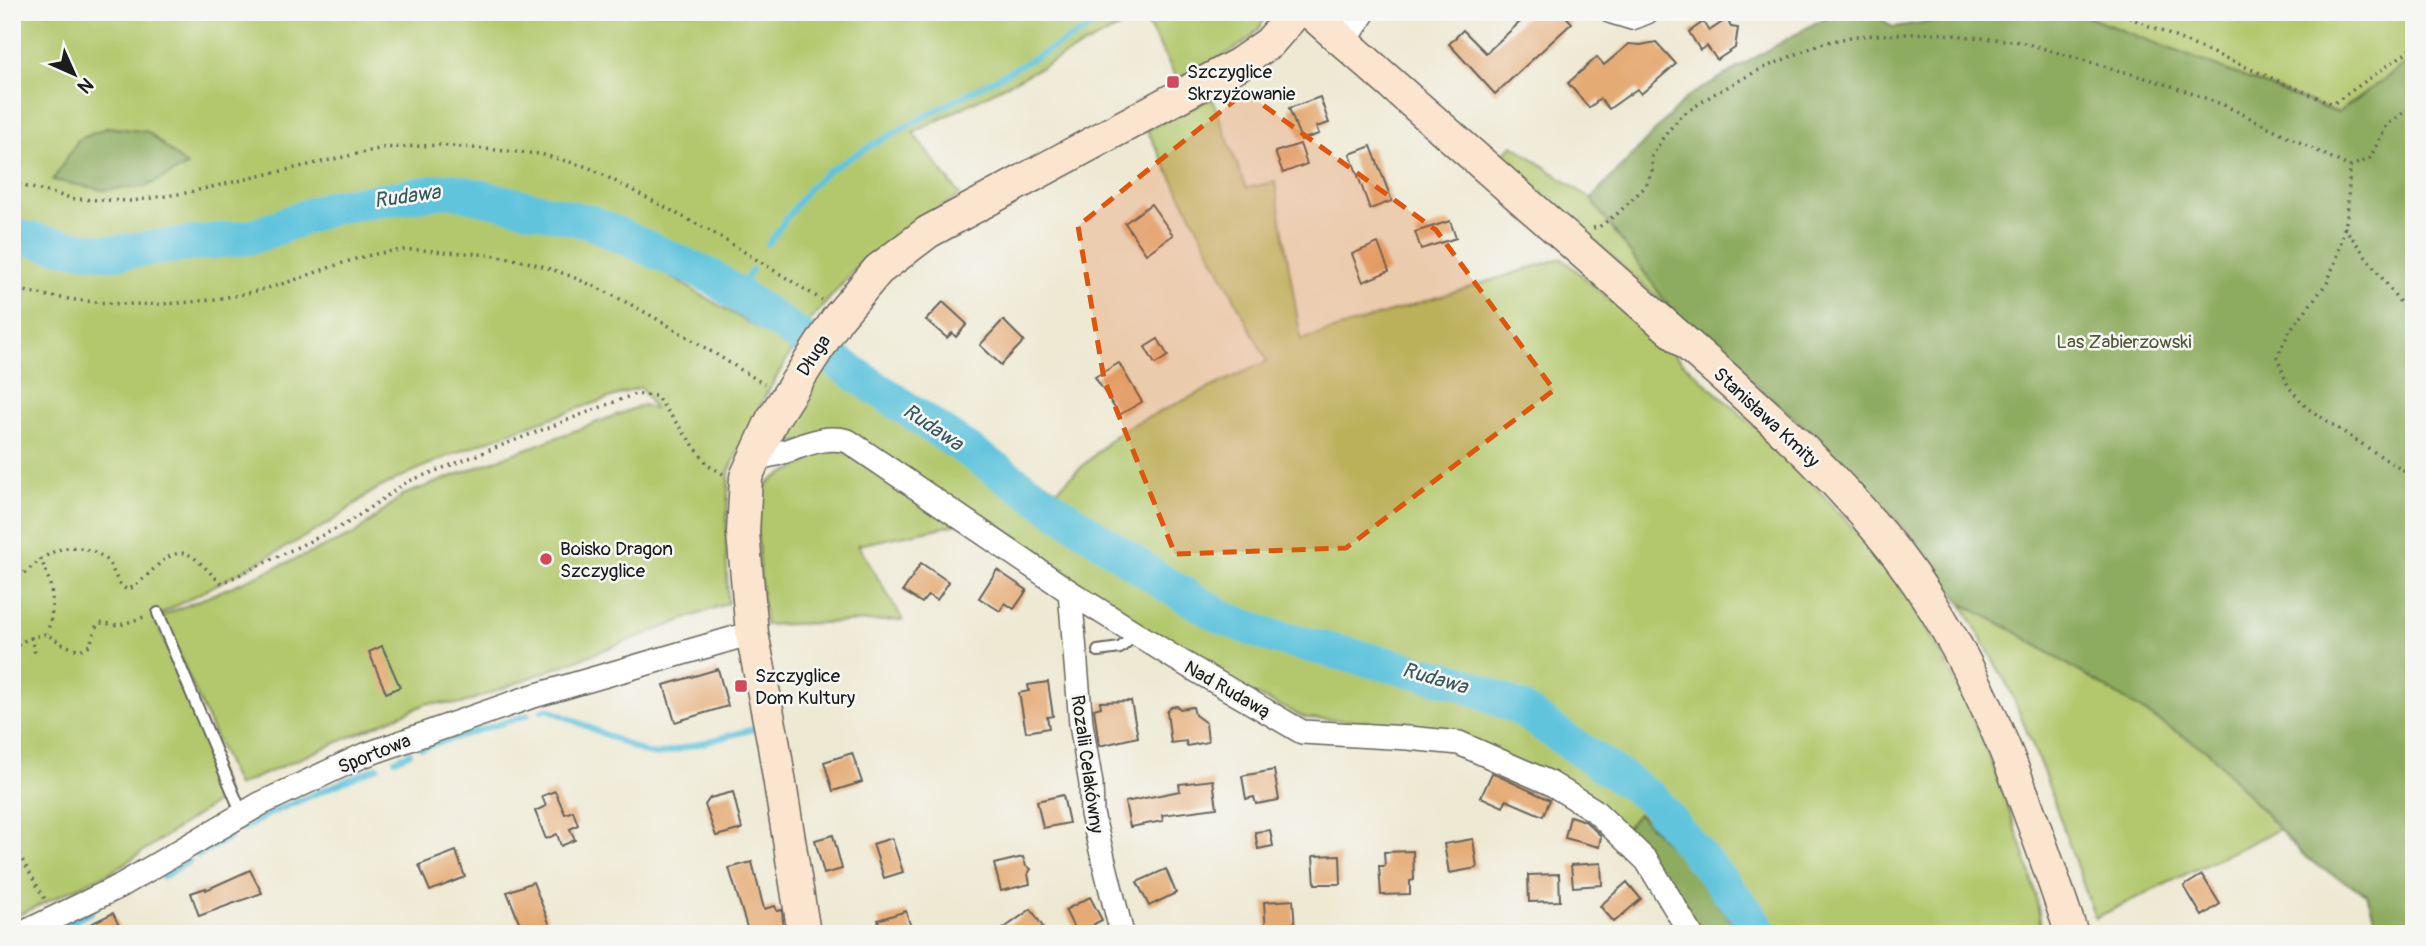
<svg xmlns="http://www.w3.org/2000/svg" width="2426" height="946" font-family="Pangolin,sans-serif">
	<rect width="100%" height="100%" fill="#f6f6f2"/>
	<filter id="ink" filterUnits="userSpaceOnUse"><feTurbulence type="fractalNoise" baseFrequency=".0143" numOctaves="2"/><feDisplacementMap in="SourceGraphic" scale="14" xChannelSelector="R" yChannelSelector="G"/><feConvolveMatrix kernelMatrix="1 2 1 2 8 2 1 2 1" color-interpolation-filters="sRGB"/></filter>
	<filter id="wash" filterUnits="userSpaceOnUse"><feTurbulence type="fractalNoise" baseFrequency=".00686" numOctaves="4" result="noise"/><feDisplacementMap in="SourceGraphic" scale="28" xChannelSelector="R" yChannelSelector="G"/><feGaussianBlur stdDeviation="1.57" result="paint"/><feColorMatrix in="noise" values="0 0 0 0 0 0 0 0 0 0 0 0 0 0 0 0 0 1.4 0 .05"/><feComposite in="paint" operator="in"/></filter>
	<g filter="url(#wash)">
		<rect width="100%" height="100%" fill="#eee9d3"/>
		<g fill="#b3c86d" stroke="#687244" stroke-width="2">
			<path d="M12,12H1265C1266,41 1199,68 1177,79L1143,15L913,133L960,195L883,246L856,268L803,329L693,263L599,215L548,200L456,184L408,183L364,190L251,226L194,238L88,240L12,228Z"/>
			<polygon points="2074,12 2414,12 2414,58 2338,113"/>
			<path d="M1212,98L1246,188L1275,182L1301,340L1562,258C1676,359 1807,460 1897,583C1942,646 1976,719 2002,791C2020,840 2036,882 2042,934H1741L1688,865L1638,814L1626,828L1466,740L1405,724L1306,718L1247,691L1151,637L856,438L784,443L777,435L837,346L1057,490L1121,430L1267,361L1147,130Z"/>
			<polygon points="1513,145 1591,199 1674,313 1500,156"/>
			<path d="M469,203L541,217L600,238L659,270L793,349L764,398L729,471L726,540L728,603L461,704L428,703L237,786L162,616L355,534L403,495L643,405L654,409L641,387C552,418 461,446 377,489C360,498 346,513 329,523C272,556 214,586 155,617L227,795L115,870L12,918V251L68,260L118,263L200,259L260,243L330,218L373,210Z"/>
			<path d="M833,445L959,524L858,545L903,620L765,625C763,592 750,515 765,488C773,474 795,471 807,462C819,454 818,448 833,445Z"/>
			<polygon points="1962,604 2009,628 2209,752 2280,829 2095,918 2045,776 2011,692"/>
		</g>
		<g fill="#8eac60" stroke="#55643e" stroke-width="2">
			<polygon points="1834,12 1872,12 1893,27 1989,12 2074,12 2337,113 2414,58 2414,934 2379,934 2367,894 2319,867 2300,852 2209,752 2009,628 1962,604 1924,551 1824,444 1674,313 1591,199 1687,97"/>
			<polygon points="108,127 148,132 187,166 145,187 103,190 53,180 78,140"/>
			<polygon points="1638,814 1688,865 1741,934 1697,934 1626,828"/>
		</g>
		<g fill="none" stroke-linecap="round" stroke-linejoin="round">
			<g stroke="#60c4dd" stroke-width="6">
				<polyline points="768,244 808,189 828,171 872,145 1120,12"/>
				<polyline points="736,293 752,270"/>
				<polyline points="542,711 548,709 646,753 657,755 754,729"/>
				<polyline points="422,748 528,715"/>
				<polyline points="395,760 410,753"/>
				<polyline points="242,830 271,813 378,767"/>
				<polyline points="198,856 231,837"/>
				<polyline points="163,877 190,861"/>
				<polyline points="49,934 91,912"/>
			</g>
			<polyline stroke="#60c4dd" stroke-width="35" points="12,235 50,244 111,253 252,237 332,207 450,190 590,222 712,277 1167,585 1226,619 1271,636 1459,682 1519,708 1651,798 1749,915 1761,934"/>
		</g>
		<g id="blocks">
			<g fill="#e5ab75">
				<polygon points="1531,12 1562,12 1572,23 1495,94 1449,44 1463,30 1486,53"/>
				<polygon points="1727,19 1731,27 1738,28 1735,48 1717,60 1707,46 1700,50 1689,32 1703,22 1709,31"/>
				<polygon points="1656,42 1676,64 1641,94 1637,89 1609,109 1600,99 1589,108 1568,83 1597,57 1604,65 1629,44 1641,45"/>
				<polygon points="1320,97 1329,123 1316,127 1319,134 1301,140 1289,108"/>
				<polygon points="1300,144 1307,164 1283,173 1275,152"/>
				<polygon points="1371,146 1392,201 1370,209 1350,154"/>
				<polygon points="1151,204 1173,235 1146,254 1125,223"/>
				<polygon points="1450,221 1456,238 1421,249 1415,232"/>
				<polygon points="1378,243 1389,271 1363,282 1352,254"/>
				<polygon points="943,302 967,324 956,337 952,333 947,338 926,320"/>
				<polygon points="1003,320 1024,341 1001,365 980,345"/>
				<polygon points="1158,339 1168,356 1155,364 1145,347"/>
				<polygon points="1119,363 1142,402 1119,415 1095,377"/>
				<polygon points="921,563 949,582 937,600 928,595 922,603 903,591"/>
				<polygon points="997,570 1027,590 1014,609 1005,603 1000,611 979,598"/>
				<polygon points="382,646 400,687 386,693 369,652"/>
				<polygon points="718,669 728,706 675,722 664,685"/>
				<polygon points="1048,682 1053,716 1047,717 1049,728 1026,732 1019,693 1029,691 1028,685"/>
				<polygon points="1131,701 1138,737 1099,746 1094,709 1101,707 1100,702"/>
				<polygon points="1177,706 1180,709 1193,707 1195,715 1206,723 1208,742 1187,746 1186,741 1171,743 1167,712 1171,707"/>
				<polygon points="852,753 862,782 833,791 824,762"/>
				<polygon points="1274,770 1279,800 1256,804 1254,797 1246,799 1242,776"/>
				<polygon points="1492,773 1550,800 1543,816 1506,800 1503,807 1481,797"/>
				<polygon points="1213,780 1217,808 1162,815 1163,821 1130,827 1125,802 1180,791 1179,784"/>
				<polygon points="555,791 565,814 573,811 578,825 570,829 575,840 561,846 557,834 546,839 535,811 546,806 542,796"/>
				<polygon points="733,792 742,829 716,836 705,805 710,798"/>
				<polygon points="1063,795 1069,823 1043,828 1037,801"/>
				<polygon points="1570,816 1585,821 1601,836 1599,847 1565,838"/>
				<polygon points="1270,830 1273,846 1258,849 1255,832"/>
				<polygon points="833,835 842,869 824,874 815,840"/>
				<polygon points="892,838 903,872 884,878 873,844"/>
				<polygon points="1473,839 1477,868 1449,873 1444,844"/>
				<polygon points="456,851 465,877 430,891 419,865"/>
				<polygon points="1413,851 1414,880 1410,881 1410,894 1381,895 1379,866 1385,866 1384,852"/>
				<polygon points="1340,855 1341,884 1315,884 1313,856"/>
				<polygon points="1023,857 1026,866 1031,869 1028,874 1030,884 1001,891 994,864"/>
				<polygon points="752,862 764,909 775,906 777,911 782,910 784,931 775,934 749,934 729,868"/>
				<polygon points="1601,863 1602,885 1573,887 1571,865"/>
				<polygon points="1166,869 1176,893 1149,906 1137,882"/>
				<polygon points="250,870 262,893 199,916 191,893 206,888 206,890"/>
				<polygon points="1559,874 1560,901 1529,902 1528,875"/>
				<polygon points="2202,875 2220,904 2202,916 2184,886"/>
				<polygon points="533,882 546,915 553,934 524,934 507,892"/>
				<polygon points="1627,882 1641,899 1614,922 1600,906"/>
				<polygon points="1090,897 1102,920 1094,924 1098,934 1077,934 1065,910"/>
				<polygon points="1293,900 1295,930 1266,933 1264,902"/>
				<polygon points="1031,909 1043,927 1033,934 996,934"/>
				<polygon points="906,911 913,934 882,934 878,920"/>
				<polygon points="113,913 123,934 70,934"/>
			</g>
		</g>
	</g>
	<g filter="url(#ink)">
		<use href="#blocks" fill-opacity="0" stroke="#66645c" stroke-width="2"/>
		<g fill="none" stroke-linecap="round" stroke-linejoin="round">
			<defs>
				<g id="lane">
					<polyline points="158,613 242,814"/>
					<polyline points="1098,651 1120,648 1136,634"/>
				</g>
				<g id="street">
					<polyline points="1612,12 1632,18 1647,12"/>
					<polyline points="1345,42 1364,12"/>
					<path d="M754,457C787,458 814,432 848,441L1070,592L1175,658L1302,732L1408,738L1459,743L1550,783L1594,810L1647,861L1691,934"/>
					<polyline points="1070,592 1081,724 1091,784 1092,814 1122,934"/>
					<polyline points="21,934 120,886 260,804 362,756 530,697 752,633"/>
				</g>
				<g id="secondary">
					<path d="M1310,12C1422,110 1534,209 1646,308C1747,397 1853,483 1927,597C1994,701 2032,818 2072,934"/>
					<polyline points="802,934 803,927 773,740 752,633 743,533 746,477 772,420 837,319 878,270 928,232 1239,64 1269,43 1296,12"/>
				</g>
			</defs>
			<use href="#lane" stroke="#66645c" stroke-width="14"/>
			<use href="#street" stroke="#66645c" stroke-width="26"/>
			<use href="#secondary" stroke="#66645c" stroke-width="35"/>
			<g stroke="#66645c" stroke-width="3.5" stroke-dasharray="2 5" stroke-linecap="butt">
				<polyline points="2116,12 2333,104 2414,47"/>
				<polyline points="2414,105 2387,125 2370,158 2350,167 2347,218 2337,257 2327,283 2290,330 2277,357 2288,386 2307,408 2414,478"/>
				<polyline points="12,183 75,199 132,201 185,193 383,148 440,145 540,154 588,167 712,232 822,300"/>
				<polyline points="2344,227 2414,321"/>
				<polyline points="1593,228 1599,227 1618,213 1646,186 1652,171 1652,156 1664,136 1682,115 1714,94 1759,70 1820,44 1855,36 1934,33 2021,42 2169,85 2224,105 2350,167"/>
				<path d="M12,288C102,310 196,311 285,283C326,270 358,254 402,250C416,249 431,251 445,252C468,253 491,254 513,259C595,274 693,341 764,384"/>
				<path d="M40,558C53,584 56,605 47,633"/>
				<path d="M12,580C37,568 48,544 79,548C88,549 97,552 104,558C115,567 114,582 126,589C144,589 167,539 193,557C203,564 211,575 222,583L346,524L407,482L635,394L656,396L709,466L723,474"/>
				<polyline points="31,637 35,653"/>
				<polyline points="12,649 27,639 46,634 66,646 80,650 90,645 96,627 100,623 120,625 144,617"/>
				<polyline points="12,842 46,901"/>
			</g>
			<use href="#lane" stroke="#fff" stroke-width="10"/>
			<use href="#street" stroke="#fff" stroke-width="23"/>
			<use href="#secondary" stroke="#fbe5cf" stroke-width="32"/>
		</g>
	</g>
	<path fill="#de560d" fill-opacity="0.2" stroke="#de560d" stroke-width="5" stroke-dasharray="14 9" stroke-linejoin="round" d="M1245,92L1436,230L1554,390L1346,548L1175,554L1104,379L1078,226Z"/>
	<g fill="#d1495b" stroke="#f6f6f2" stroke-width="2.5">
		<rect x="1166" y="75" width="14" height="14" rx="3.5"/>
		<circle cx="546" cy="559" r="7"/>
		<rect x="734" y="679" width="14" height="14" rx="3.5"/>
	</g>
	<g text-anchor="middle" stroke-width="5" stroke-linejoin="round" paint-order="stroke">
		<g font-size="19" fill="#1c1c1c" stroke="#f6f6f2" text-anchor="start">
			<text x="1187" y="78">Szczyglice<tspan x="1187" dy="22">Skrzyżowanie</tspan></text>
			<text x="560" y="555">Boisko Dragon<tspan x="560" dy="22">Szczyglice</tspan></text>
			<text x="755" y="682">Szczyglice<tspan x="755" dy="22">Dom Kultury</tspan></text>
		</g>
		<g font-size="19" fill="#515838" stroke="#f6f6f2">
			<text x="2124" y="348">Las Zabierzowski</text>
		</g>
		<g font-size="19" fill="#1c1c1c" stroke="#f6f6f2">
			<text transform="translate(813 355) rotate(-57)" y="7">Długa</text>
			<text transform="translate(1767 417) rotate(43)" y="7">Stanisława Kmity</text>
			<text transform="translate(1228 689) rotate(30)" y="7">Nad Rudawą</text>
			<text transform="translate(374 753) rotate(-22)" y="7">Sportowa</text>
			<text transform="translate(1088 764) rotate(82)" y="7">Rozalii Celakówny</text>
		</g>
		<g font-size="21" font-style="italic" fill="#345760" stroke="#f6f6f2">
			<text transform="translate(407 196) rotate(-8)" y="7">Rudawa</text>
			<text transform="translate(933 427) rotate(34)" y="7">Rudawa</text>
			<text transform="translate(1435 678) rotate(16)" y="7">Rudawa</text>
		</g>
	</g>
	<rect width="2426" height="946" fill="none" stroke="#f6f6f2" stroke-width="42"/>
	<g transform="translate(74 74) rotate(135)" stroke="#f6f6f2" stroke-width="5" paint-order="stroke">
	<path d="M0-5L12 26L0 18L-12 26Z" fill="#1c1c1c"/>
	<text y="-10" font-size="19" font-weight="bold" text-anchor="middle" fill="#1c1c1c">N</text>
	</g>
</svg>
